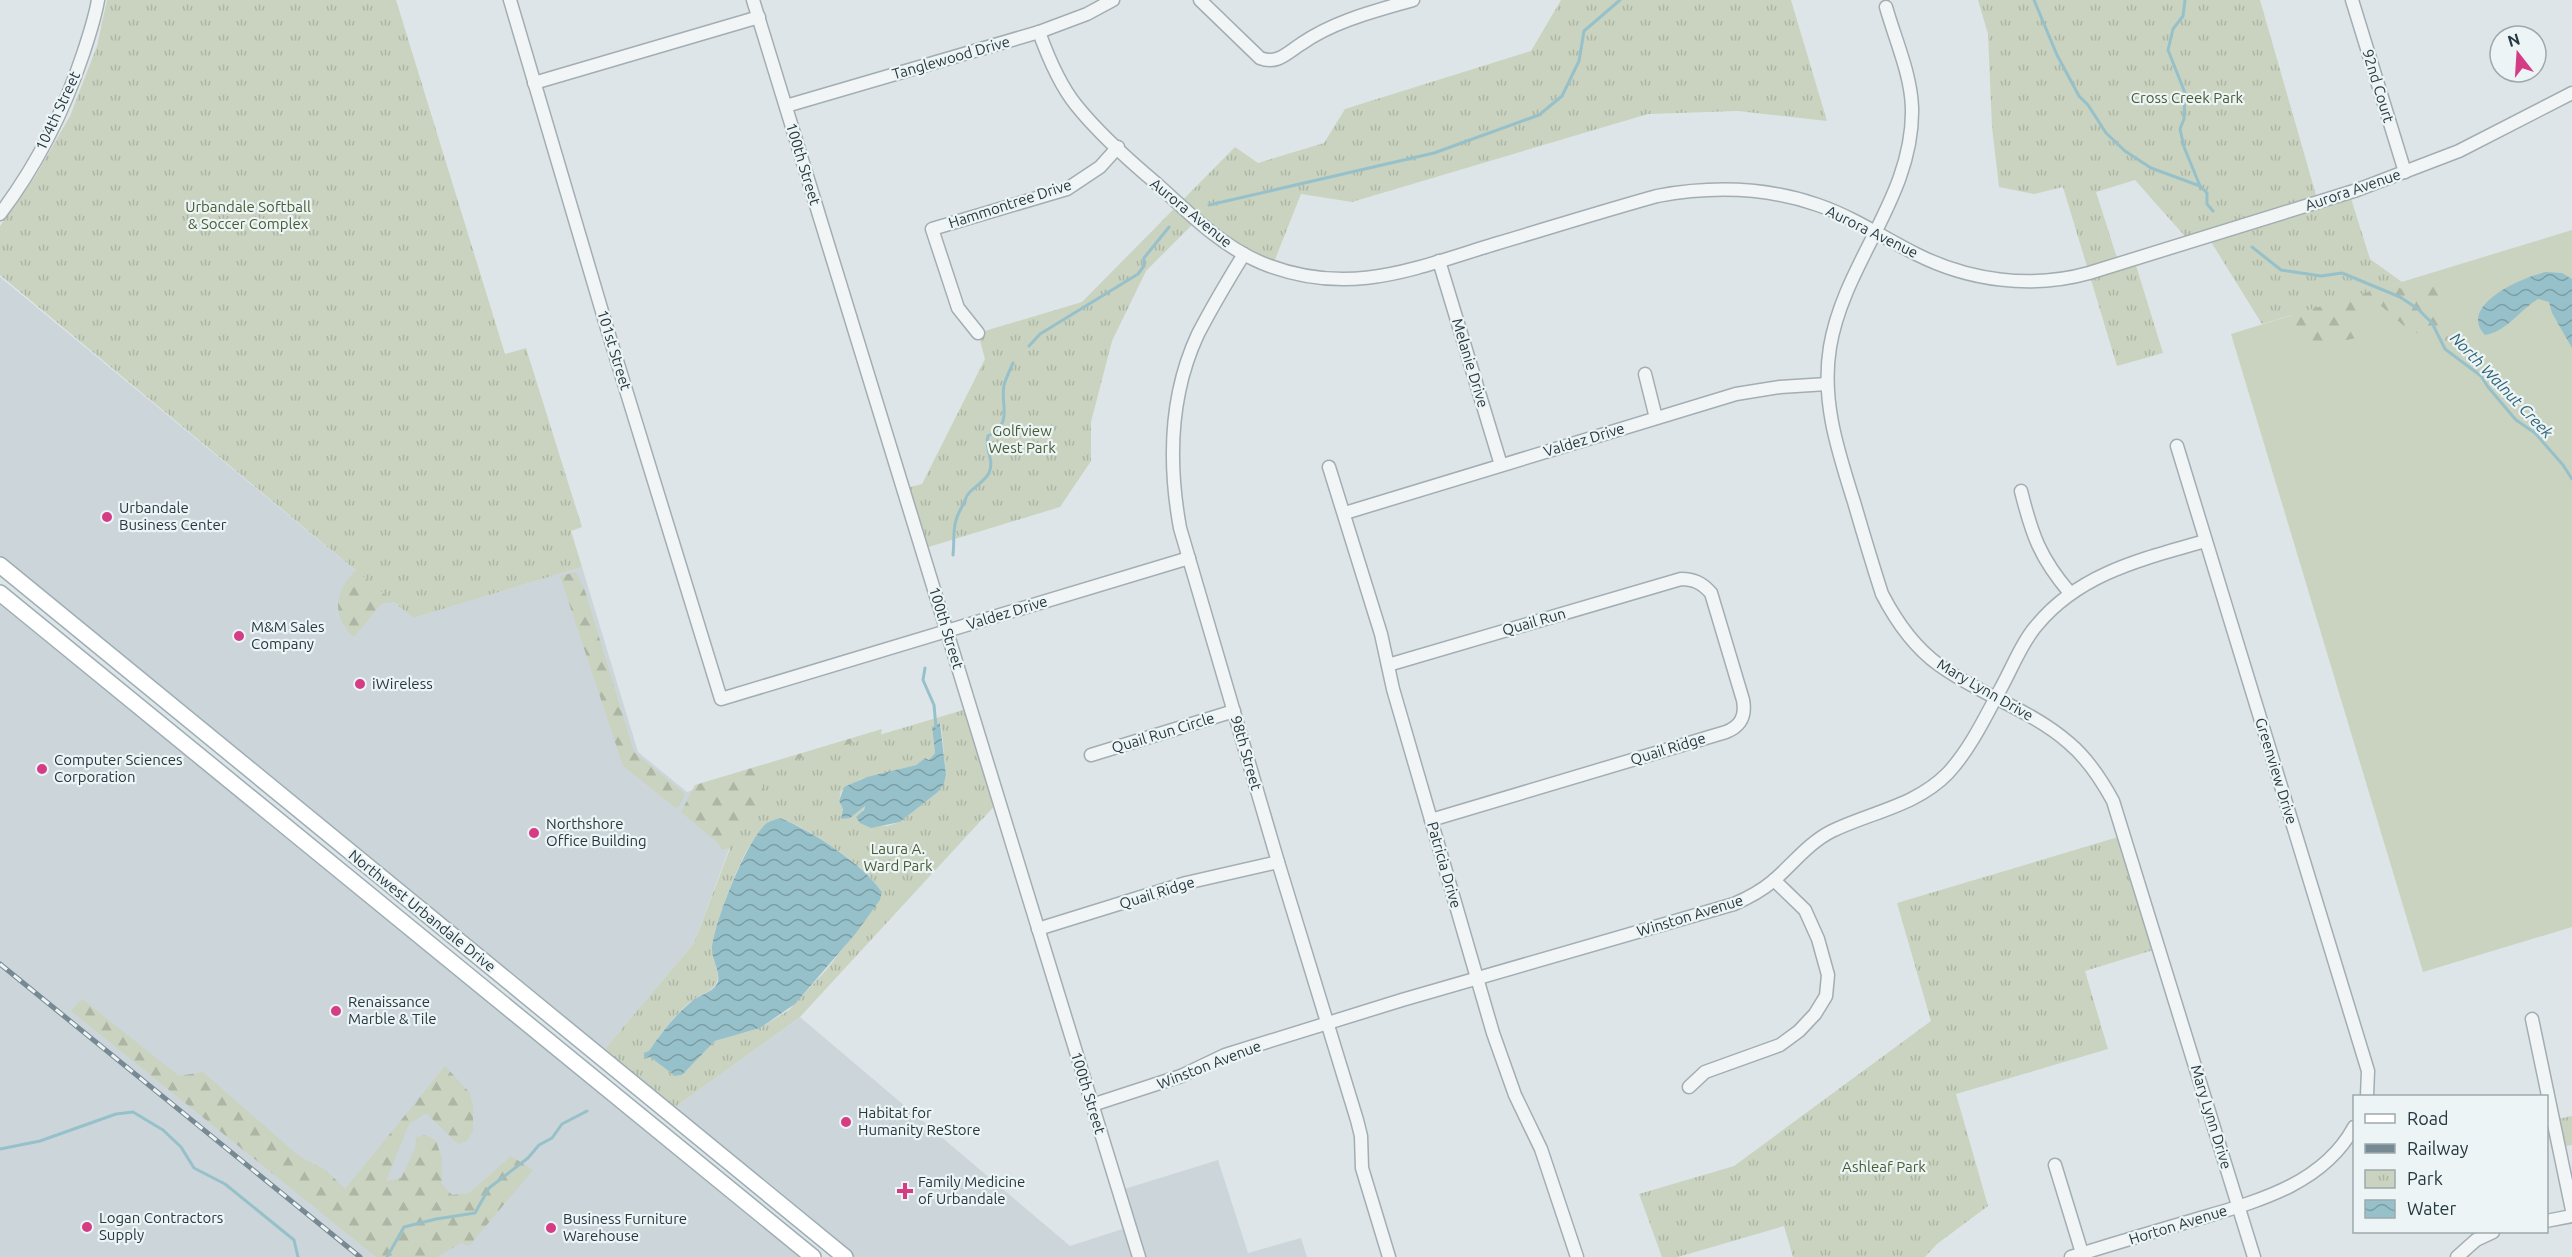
<svg xmlns="http://www.w3.org/2000/svg" width="2572" height="1257" font-family="Ubuntu,sans-serif">
	<defs>
		<pattern id="forest-firs" width="22" height="20" patternUnits="userSpaceOnUse" patternTransform="scale(1.5)"><rect width="22" height="20" fill="#cad3bf"/><path d="M5 1l3.5 6h-7zM16 11l3.5 6h-7z" fill="#adb6a5"/></pattern>
		<pattern id="park-tufts" width="24" height="20" patternUnits="userSpaceOnUse" patternTransform="scale(1.5)"><rect width="24" height="20" fill="#cad3bf"/><path d="M3 7l-1-3M5 7V3M7 7l1-3M15 17l-1-3M17 17v-4M19 17l1-3" fill="none" stroke="#adb6a5"/></pattern>
		<pattern id="water-waves" width="16" height="10" patternUnits="userSpaceOnUse" patternTransform="scale(1.5)"><rect width="16" height="10" fill="#97c1ca"/><path d="M0 5q4-4 8 0t8 0" fill="none" stroke="#7b9ea5"/></pattern>
	</defs>
	<rect width="100%" height="100%" fill="#dee5e8"/>
	<g fill="#ccd5da">
		<polygon points="0,277 413,618 582,567 638,752 687,792 758,771 694,943 599,1056 0,565"/>
		<polygon points="0,593 813,1257 0,1257"/>
		<polygon points="800,1017 1070,1246 1129,1227 1118,1191 1218,1160 1248,1253 1301,1238 1307,1257 845,1257 667,1113"/>
	</g>
	<polygon fill="#cad3bf" points="2572,230 2572,927 2423,972 2231,334"/>
	<g fill="url(#forest-firs)">
		<polygon points="2374,276 2408,292 2422,286 2444,287 2444,304 2432,311 2449,339 2438,348 2427,333 2412,333 2379,304 2366,304 2362,309 2356,338 2322,345 2304,344 2290,316"/>
		<path d="M364,564L398,601L381,604L354,637C327,613 337,583 364,564Z"/>
		<polygon points="576,572 585,591 634,752 685,794 677,809 623,766 560,576"/>
		<polygon points="882,729 880,742 747,826 730,848 722,850 717,842 681,812 695,785"/>
		<polygon points="82,999 179,1076 203,1072 299,1156 327,1171 345,1189 445,1066 470,1093 473,1107 473,1131 467,1141 458,1144 426,1113 409,1124 386,1181 401,1178 415,1149 416,1137 426,1135 436,1141 442,1158 442,1184 452,1195 469,1193 511,1156 533,1170 469,1246 461,1243 437,1257 376,1257 71,1011"/>
	</g>
	<g fill="url(#park-tufts)" fill-rule="evenodd">
		<polygon points="107,0 396,0 505,354 526,348 582,527 571,531 582,567 413,618 0,275 0,226 36,175 70,116 97,46"/>
		<polygon points="1561,0 1791,0 1827,121 1738,111 1648,114 1352,202 1301,194 1272,267 1197,220 1146,271 1112,341 1091,422 1091,461 1060,507 922,549 903,489 922,484 985,359 978,333 1082,302 1235,147 1258,163 1324,143 1345,109 1531,51"/>
		<polygon points="1978,0 2260,0 2318,202 2349,192 2370,259 2402,282 2262,324 2208,237 2190,242 2135,180 2096,192 2119,264 2134,259 2163,353 2117,366 2063,187 2034,194 1999,187 1992,127 1988,34"/>
		<path d="M970,708L999,801L800,1017L667,1113L599,1056L694,943L737,830L767,800L758,771ZM941,724L946,775L944,784L938,792L900,822L887,826L866,824L862,813L865,806L841,819L843,809L839,801L841,791L861,779L916,765L925,758L929,760L935,753L932,727ZM780,818C811,829 864,865 882,892L880,900L827,969L789,1010L760,1028L715,1041L682,1075L675,1076L650,1057L649,1051C662,1032 675,1013 694,999C701,994 712,992 716,984C722,973 711,960 712,949C713,927 741,854 755,838C763,831 772,825 780,818Z"/>
		<polygon points="2125,835 2160,948 2085,971 2108,1049 1956,1094 1988,1206 1937,1244 1925,1257 1793,1257 1784,1226 1678,1257 1662,1257 1639,1194 1734,1166 1931,1021 1897,903"/>
		<polygon points="2572,1116 2572,1145 2558,1147 2553,1120"/>
	</g>
	<g fill="url(#water-waves)">
		<path d="M2546,272L2562,273L2572,279V348L2552,313L2549,302L2538,299C2520,310 2506,332 2485,335C2456,305 2525,276 2546,272Z"/>
		<polygon points="940,723 946,775 944,784 938,792 900,822 871,828 860,823 856,817 864,810 865,806 850,818 841,819 843,809 839,801 844,787 867,777 916,765 925,758 929,760 935,753 932,727"/>
		<path d="M780,818C811,830 863,864 882,892L880,900L856,933L795,1004L760,1028L715,1041L682,1075L675,1076L650,1057L644,1059V1053L649,1051C661,1033 674,1016 691,1002C698,995 712,993 717,984C722,973 711,960 712,948C714,923 747,838 767,823C771,821 776,819 780,818Z"/>
	</g>
	<g fill="none" stroke-linecap="round" stroke-linejoin="round">
		<g stroke="#97c1ca" stroke-width="3">
			<polyline points="2034,0 2057,55 2079,96 2088,105 2106,133 2125,151 2151,168 2200,186"/>
			<polyline points="2185,0 2183,16 2173,29 2168,50 2185,93 2184,119 2180,129 2184,147 2200,186 2207,193 2207,204 2213,211"/>
			<polyline points="1209,205 1434,153 1539,115 1562,96 1579,61 1584,31 1620,0"/>
			<polyline points="2252,247 2281,270 2321,276 2342,273 2400,297 2418,309 2432,323 2445,349 2481,376 2488,387 2516,420 2535,433 2563,465 2572,479"/>
			<polyline points="1029,346 1040,334 1138,274 1144,266 1144,258 1169,227"/>
			<path d="M953,555C955,535 951,524 963,505C965,502 965,497 969,493C975,486 984,482 989,473C995,460 984,448 988,436C1014,423 1000,406 1004,385C1006,378 1010,370 1013,363"/>
			<polyline points="925,668 923,680 934,705 936,727"/>
			<polyline points="0,1149 40,1141 116,1114 133,1112 163,1130 181,1147 194,1168 225,1184 294,1240 298,1257"/>
			<polyline points="387,1257 404,1227 436,1219 475,1213 489,1188 528,1158 539,1145 552,1138 562,1124 587,1111"/>
		</g>
		<defs>
			<g id="minor">
				<polyline points="510,0 606,325 721,699 1189,558"/>
				<polyline points="753,0 1139,1257"/>
				<path d="M1200,0L1260,58C1277,65 1287,53 1301,44C1334,21 1375,11 1413,0"/>
				<polyline points="2352,0 2405,172"/>
				<path d="M1886,7C1895,39 1911,74 1912,108C1914,197 1844,262 1830,347C1821,401 1838,451 1854,502C1863,533 1872,563 1882,594C1896,621 1914,647 1939,665C1980,695 2030,709 2069,743C2088,759 2101,779 2113,801L2254,1257"/>
				<path d="M1039,32C1048,57 1059,84 1076,105C1096,130 1132,163 1157,184C1189,213 1221,246 1262,263C1348,298 1413,269 1495,244C1549,228 1603,211 1657,196C1711,186 1766,187 1818,205C1853,217 1884,238 1916,254C1969,281 2032,289 2089,273L2357,190L2459,151L2572,93"/>
				<polyline points="534,83 759,17"/>
				<polyline points="786,106 1039,32 1087,14 1113,0"/>
				<path d="M0,214C37,165 64,111 83,54C89,36 95,18 98,0"/>
				<path d="M1244,254C1228,280 1212,307 1198,334C1169,396 1168,462 1180,528L1278,862L1357,1120L1361,1136L1362,1168L1389,1257"/>
				<polyline points="1439,261 1501,465"/>
				<polyline points="978,333 958,308 932,229 1067,189 1100,167 1118,147"/>
				<polyline points="1645,374 1656,418"/>
				<polyline points="2177,446 2368,1071 2367,1096"/>
				<polyline points="1329,467 1381,634 1393,689 1493,1033 1515,1095 1541,1149 1577,1257"/>
				<path d="M2021,491C2032,535 2040,558 2070,593"/>
				<polyline points="1345,513 1736,394 1780,387 1827,384"/>
				<path d="M1388,665L1681,579C1694,579 1702,583 1711,593L1743,700C1746,716 1741,726 1726,732L1431,820"/>
				<polyline points="1091,755 1234,711"/>
				<polyline points="1038,929 1186,883 1278,862"/>
				<polyline points="2532,1019 2572,1210"/>
				<polyline points="1689,1087 1705,1072 1780,1045 1799,1031 1815,1014 1826,996 1828,975 1818,939 1805,910 1774,880"/>
				<path d="M1092,1105L1181,1076L1225,1055L1402,1000L1734,904C1748,898 1761,891 1773,881C1792,865 1808,843 1832,831C1871,812 1916,806 1948,773C1971,748 1985,717 2001,688C2012,668 2022,642 2037,625C2080,573 2143,559 2205,541"/>
				<polyline points="2055,1165 2082,1253"/>
				<polyline points="2546,1221 2572,1216"/>
				<path d="M2071,1257C2112,1244 2153,1232 2194,1220C2254,1202 2322,1186 2354,1127"/>
				<polyline points="2457,1257 2476,1240 2493,1232"/>
			</g>
			<g id="major">
				<polyline points="0,565 845,1257"/>
				<polyline points="0,593 813,1257"/>
			</g>
		</defs>
		<use href="#minor" stroke="#a3aeb2" stroke-width="15"/>
		<use href="#major" stroke="#9daeb5" stroke-width="18"/>
		<use href="#minor" stroke="#f1f5f6" stroke-width="12"/>
		<use href="#major" stroke="#fff" stroke-width="15"/>
		<defs>
			<polyline id="rail" points="0,964 360,1257"/>
		</defs>
		<use href="#rail" stroke="#778a93" stroke-width="5"/>
		<use href="#rail" stroke="#edf4f6" stroke-width="3" stroke-dasharray="9" stroke-linecap="butt"/>
	</g>
	<g fill="#d43c84" stroke="#edf4f6" stroke-width="2">
		<circle cx="107" cy="517" r="6"/>
		<circle cx="239" cy="636" r="6"/>
		<circle cx="360" cy="684" r="6"/>
		<circle cx="42" cy="769" r="6"/>
		<circle cx="534" cy="833" r="6"/>
		<circle cx="336" cy="1011" r="6"/>
		<circle cx="846" cy="1122" r="6"/>
		<path d="M902 1182h6v6h6v6h-6v6h-6v-6h-6v-6h6z"/>
		<circle cx="87" cy="1227" r="6"/>
		<circle cx="551" cy="1228" r="6"/>
	</g>
	<g text-anchor="middle" stroke-width="4.5" stroke-linejoin="round" paint-order="stroke">
		<g font-size="15" fill="#263840" stroke="#edf4f6">
			<text transform="translate(951 58) rotate(-16)" y="5">Tanglewood Drive</text>
			<text transform="translate(2378 86) rotate(73)" y="5">92nd Court</text>
			<text transform="translate(58 111) rotate(-65)" y="5">104th Street</text>
			<text transform="translate(803 164) rotate(73)" y="5">100th Street</text>
			<text transform="translate(2353 190) rotate(-19)" y="5">Aurora Avenue</text>
			<text transform="translate(1010 204) rotate(-18)" y="5">Hammontree Drive</text>
			<text transform="translate(1191 213) rotate(39)" y="5">Aurora Avenue</text>
			<text transform="translate(1872 232) rotate(26)" y="5">Aurora Avenue</text>
			<text transform="translate(614 350) rotate(73)" y="5">101st Street</text>
			<text transform="translate(1470 363) rotate(73)" y="5">Melanie Drive</text>
			<text transform="translate(1584 440) rotate(-17)" y="5">Valdez Drive</text>
			<text transform="translate(1007 613) rotate(-17)" y="5">Valdez Drive</text>
			<text transform="translate(1534 622) rotate(-16)" y="5">Quail Run</text>
			<text transform="translate(946 628) rotate(73)" y="5">100th Street</text>
			<text transform="translate(1985 690) rotate(30)" y="5">Mary Lynn Drive</text>
			<text transform="translate(1163 733) rotate(-17)" y="5">Quail Run Circle</text>
			<text transform="translate(1668 749) rotate(-17)" y="5">Quail Ridge</text>
			<text transform="translate(1246 753) rotate(74)" y="5">98th Street</text>
			<text transform="translate(2276 771) rotate(73)" y="5">Greenview Drive</text>
			<text transform="translate(1444 865) rotate(74)" y="5">Patricia Drive</text>
			<text transform="translate(1157 893) rotate(-17)" y="5">Quail Ridge</text>
			<text transform="translate(422 911) rotate(39)" y="5">Northwest Urbandale Drive</text>
			<text transform="translate(1690 916) rotate(-17)" y="5">Winston Avenue</text>
			<text transform="translate(1209 1065) rotate(-21)" y="5">Winston Avenue</text>
			<text transform="translate(1088 1093) rotate(73)" y="5">100th Street</text>
			<text transform="translate(2211 1117) rotate(73)" y="5">Mary Lynn Drive</text>
			<text transform="translate(2178 1225) rotate(-17)" y="5">Horton Avenue</text>
		</g>
		<g font-size="15" fill="#485c33" stroke="#edf4f6">
			<text x="2187" y="103">Cross Creek Park</text>
			<text x="248" y="212">Urbandale Softball<tspan x="248" dy="17">&amp; Soccer Complex</tspan></text>
			<text x="1022" y="436">Golfview<tspan x="1022" dy="17">West Park</tspan></text>
			<text x="898" y="854">Laura A.<tspan x="898" dy="17">Ward Park</tspan></text>
			<text x="1884" y="1172">Ashleaf Park</text>
		</g>
		<g font-size="15" fill="#263840" stroke="#edf4f6" text-anchor="start">
			<text x="119" y="513">Urbandale<tspan x="119" dy="17">Business Center</tspan></text>
			<text x="251" y="632">M&amp;M Sales<tspan x="251" dy="17">Company</tspan></text>
			<text x="372" y="689">iWireless</text>
			<text x="54" y="765">Computer Sciences<tspan x="54" dy="17">Corporation</tspan></text>
			<text x="546" y="829">Northshore<tspan x="546" dy="17">Office Building</tspan></text>
			<text x="348" y="1007">Renaissance<tspan x="348" dy="17">Marble &amp; Tile</tspan></text>
			<text x="858" y="1118">Habitat for<tspan x="858" dy="17">Humanity ReStore</tspan></text>
			<text x="918" y="1187">Family Medicine<tspan x="918" dy="17">of Urbandale</tspan></text>
			<text x="99" y="1223">Logan Contractors<tspan x="99" dy="17">Supply</tspan></text>
			<text x="563" y="1224">Business Furniture<tspan x="563" dy="17">Warehouse</tspan></text>
		</g>
		<g font-size="16" font-style="italic" fill="#2f6576" stroke="#edf4f6">
			<text transform="translate(2502 385) rotate(46)" y="6">North Walnut Creek</text>
		</g>
	</g>
	<rect x="2353" y="1095" width="195" height="138" fill="#edf4f6" stroke="#9da9ad" stroke-width="1.5"/>
	<rect x="2365" y="1114" width="30" height="9" fill="#ffffff" stroke="#9da9ad" stroke-width="1.5"/>
	<text x="2407" y="1125" font-size="18" fill="#263840">Road</text>
	<rect x="2365" y="1144" width="30" height="9" fill="#778a93" stroke="#9da9ad" stroke-width="1.5"/>
	<text x="2407" y="1155" font-size="18" fill="#263840">Railway</text>
	<rect x="2365" y="1170" width="30" height="18" fill="url(#park-tufts)" stroke="#9da9ad" stroke-width="1.5"/>
	<text x="2407" y="1185" font-size="18" fill="#263840">Park</text>
	<rect x="2365" y="1200" width="30" height="18" fill="url(#water-waves)" stroke="#9da9ad" stroke-width="1.5"/>
	<text x="2407" y="1215" font-size="18" fill="#263840">Water</text>
	<g transform="translate(2518 54) rotate(343)"><circle r="28" fill="#edf4f6" stroke="#9da9ad" stroke-width="1.5"/>
	<path d="M0-4.5L10 22L0 15L-10 22Z" fill="#d43c84"/>
	<text y="-9" font-size="16" font-weight="bold" text-anchor="middle" fill="#263840">N</text>
	</g>
</svg>
